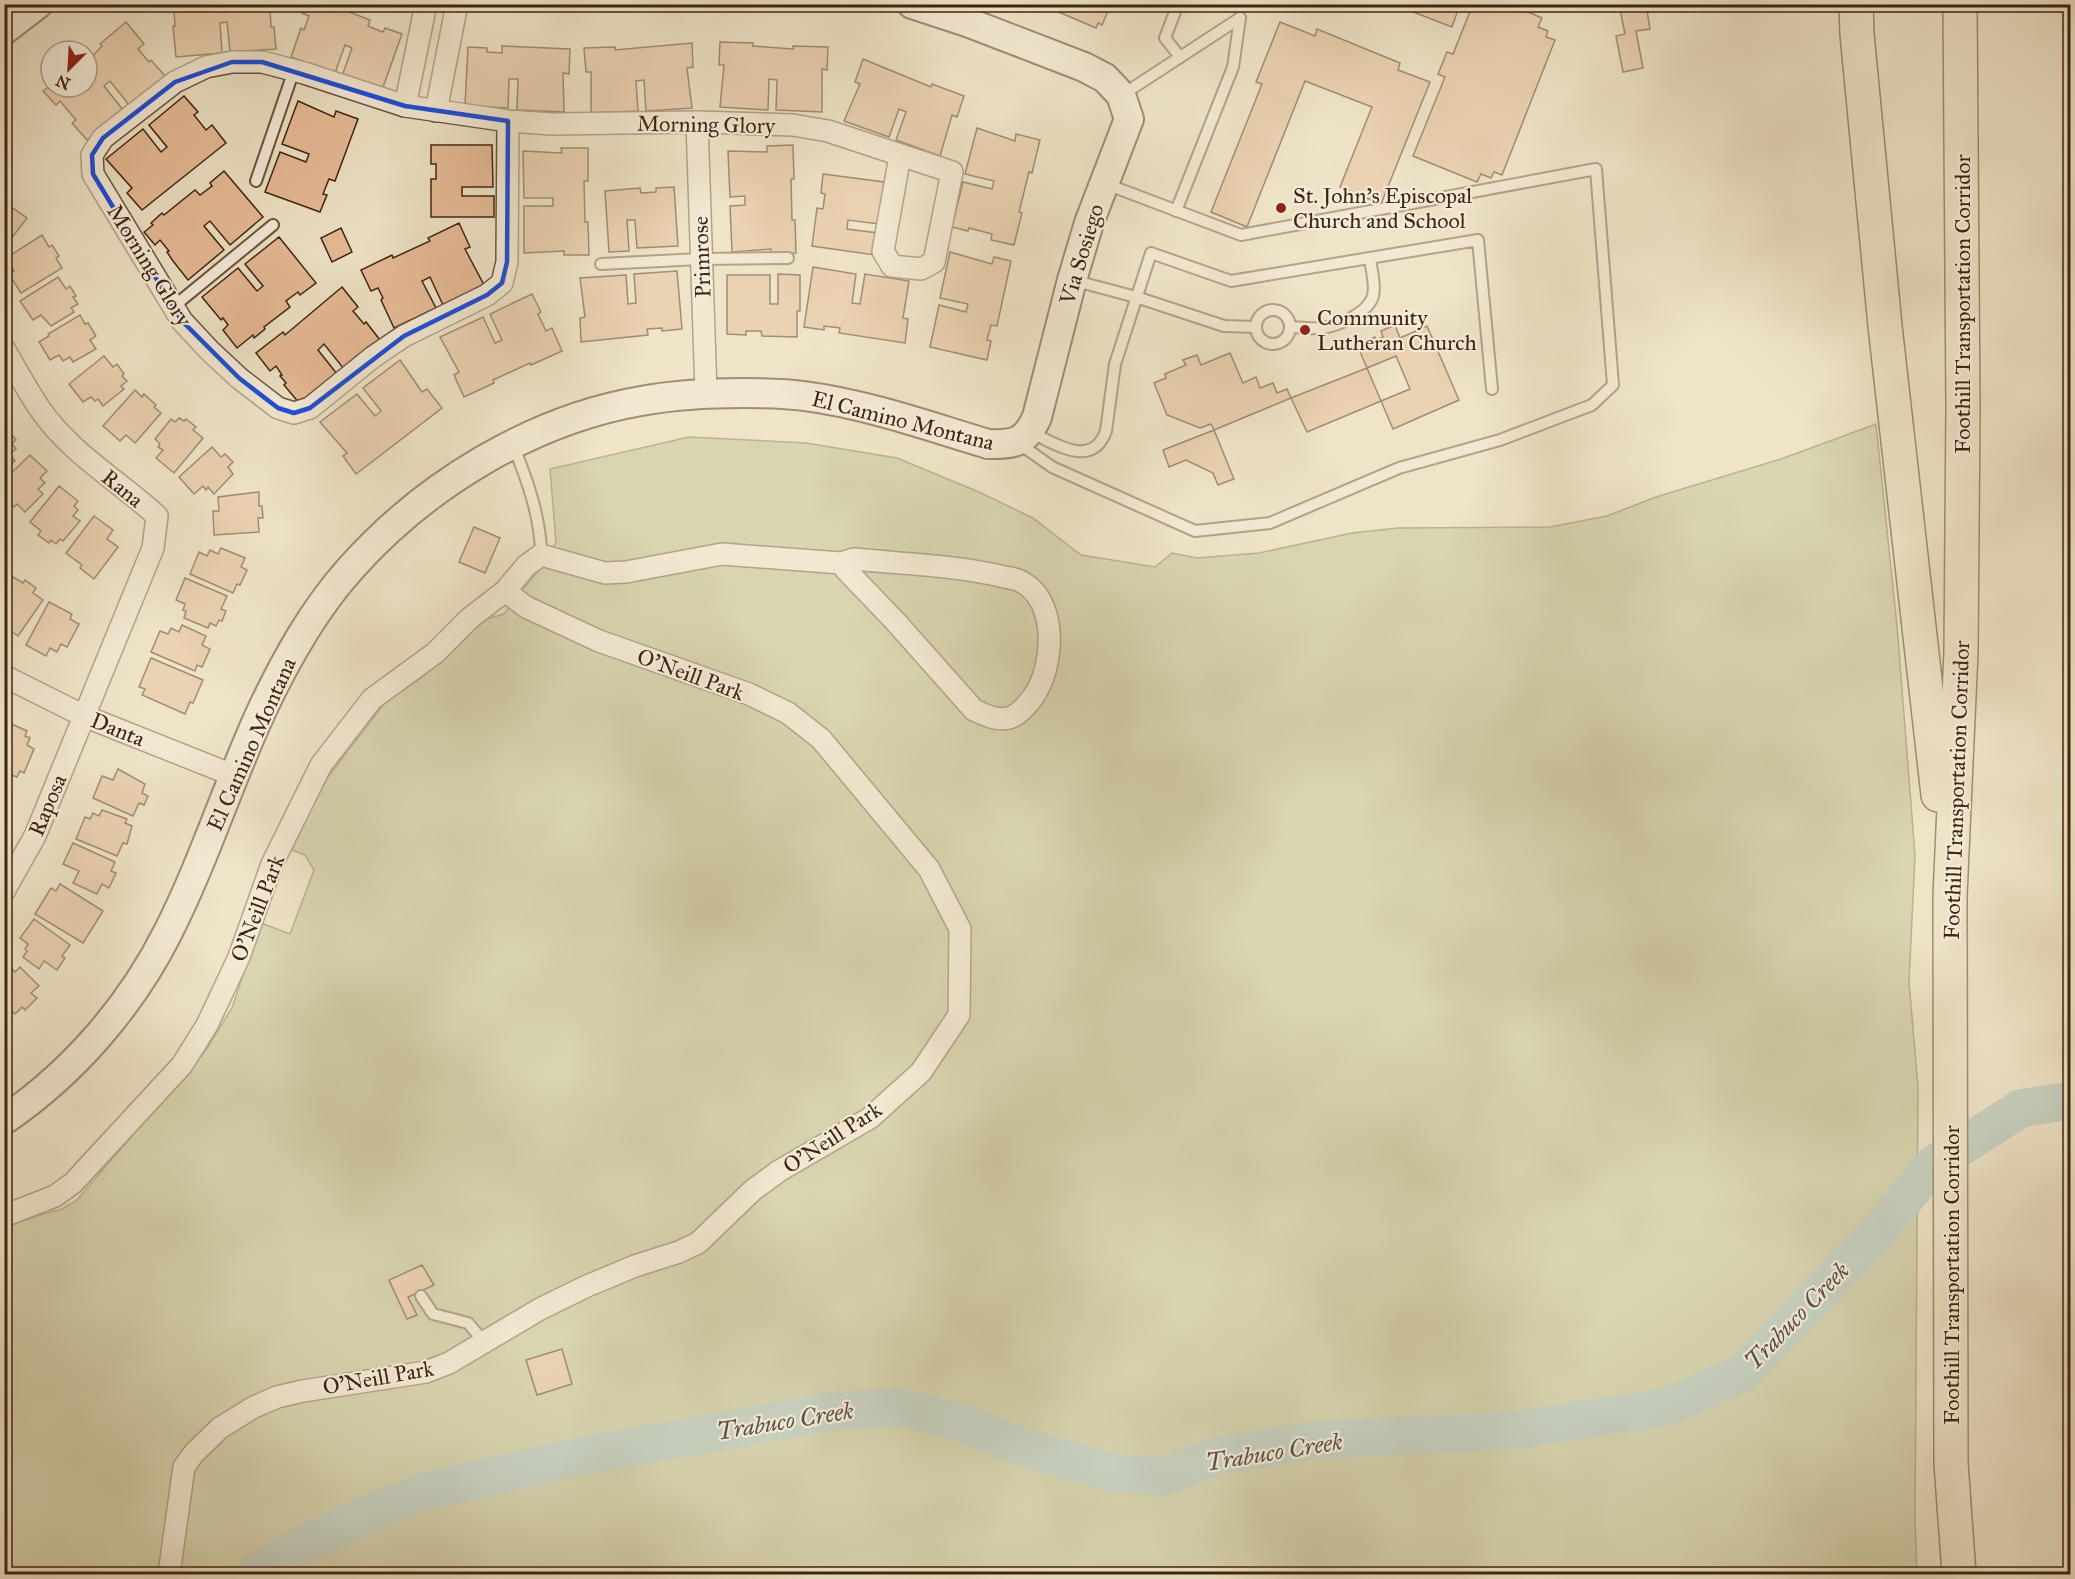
<svg xmlns="http://www.w3.org/2000/svg" width="2075" height="1579" font-family="'IM FELL Great Primer',serif">
	<rect width="100%" height="100%" fill="#efe4c8"/>
	<filter id="stains"><feTurbulence type="fractalNoise" baseFrequency=".00333" numOctaves="4"/><feColorMatrix values="0 0 0 0 .2 0 0 0 0 .09 0 0 0 0 .02 0 0 0 .5 -.17"/></filter>
	<radialGradient id="worn" r=".72"><stop offset=".6" stop-color="#630" stop-opacity="0"/><stop offset="1" stop-color="#630" stop-opacity=".3"/></radialGradient>
	<polygon fill="#bdc393" stroke="#7e7452" stroke-width="1.5" points="1876,424 1897,626 1915,855 1909,982 1918,1087 1915,1521 1917,1574 5,1574 5,1225 62,1209 76,1201 206,1050 232,1008 261,923 290,934 314,870 305,855 289,849 328,777 386,701 422,677 457,647 483,620 504,614 540,568 556,542 550,469 689,437 806,443 897,458 979,492 1033,518 1081,555 1155,567 1172,553 1197,558 1259,553 1352,533 1398,528 1550,527 1607,516 1656,497 1781,459"/>
	<g fill="none" stroke-linecap="round" stroke-linejoin="round">
		<polyline stroke="#9bbebc" stroke-width="38" points="255,1574 296,1548 351,1522 421,1492 582,1456 829,1412 895,1407 959,1421 1019,1446 1118,1474 1165,1476 1216,1456 1318,1440 1516,1430 1667,1407 1742,1373 1872,1239 1933,1165 2021,1108 2070,1101"/>
	</g>
	<g fill="#e7bc97" stroke="#402410" stroke-width="1.5">
		<polygon points="167,4 275,4 276,9 270,9 271,27 274,27 276,49 230,52 227,22 220,23 222,53 176,57 173,26 175,26 174,11 167,12"/>
		<polygon points="306,4 337,4 340,6 339,8 370,20 368,26 383,32 385,28 402,34 382,90 342,76 352,48 345,45 335,73 291,57 301,28 304,30 309,16 302,13"/>
		<polygon points="1048,4 1111,4 1102,25 1098,23 1096,28 1047,7"/>
		<polygon points="1404,4 1460,4 1452,27 1403,8"/>
		<polygon points="1473,4 1509,4 1542,18 1538,27 1548,31 1546,37 1555,40 1502,175 1494,172 1491,178 1481,174 1477,182 1413,156 1445,77 1438,74 1447,52 1453,54"/>
		<polygon points="1619,4 1646,4 1650,29 1636,31 1643,68 1623,72 1616,36 1625,34"/>
		<polygon points="126,22 144,44 138,49 149,62 151,60 165,76 129,105 110,81 104,86 123,110 87,140 72,123 76,120 60,101 56,105 43,91 51,85 51,87 87,87 87,62 102,46 100,44"/>
		<polygon points="1280,22 1315,36 1317,29 1400,63 1398,70 1430,82 1381,204 1340,187 1372,107 1305,81 1247,227 1211,212 1262,84 1256,82"/>
		<polygon points="720,42 753,43 753,46 793,49 793,46 828,47 827,70 822,69 822,112 776,110 777,80 769,79 768,110 720,107 724,65 719,65"/>
		<polygon points="692,43 693,67 687,68 692,108 646,111 644,80 636,81 638,111 591,113 591,72 586,72 584,48 615,47 615,50"/>
		<polygon points="502,46 570,49 569,74 563,73 564,112 517,110 518,79 509,79 508,108 465,106 468,47 487,48 487,52 502,53"/>
		<polygon points="863,59 931,87 932,84 964,96 957,117 952,115 940,156 896,140 906,112 899,109 889,137 844,121 860,84 855,82"/>
		<polygon points="184,96 198,112 194,115 206,130 212,125 226,143 142,210 127,193 132,188 106,159 143,129 161,152 167,147 149,125"/>
		<polygon points="298,101 334,117 336,111 358,119 335,181 329,179 323,194 327,195 320,212 265,192 280,152 306,162 309,154 282,144"/>
		<polygon points="977,128 1015,141 1016,134 1040,140 1032,173 1029,172 1019,212 1022,213 1014,245 991,240 992,234 969,228 968,231 952,227 963,182 992,189 994,181 965,174"/>
		<polygon points="431,145 492,145 493,187 462,187 462,196 494,196 494,217 431,217 431,179 436,179 436,164 431,164"/>
		<polygon points="793,145 794,179 791,179 792,220 795,220 796,253 771,254 771,249 732,252 730,206 745,205 745,196 730,197 728,151 767,152 767,146"/>
		<polygon points="561,148 588,148 588,181 584,181 585,222 588,222 589,255 564,255 564,251 524,253 524,206 553,206 553,198 524,198 523,151 562,153"/>
		<polygon points="224,171 263,217 230,245 210,221 204,226 224,250 188,280 173,261 167,252 169,251 160,240 155,245 144,232 153,225 151,223 162,213 164,215 195,190 200,195 212,186 210,183"/>
		<polygon points="823,174 884,182 879,224 848,220 847,229 878,233 875,255 812,246 817,208 823,209 825,194 821,193"/>
		<polygon points="674,187 678,246 637,248 635,220 627,220 629,251 609,252 605,191 640,188 641,193 656,192 656,188"/>
		<polygon points="4,202 27,218 4,248"/>
		<polygon points="459,223 470,247 465,249 484,285 443,305 430,277 422,281 436,308 394,328 381,300 383,298 378,288 371,291 361,270 392,255 393,258 430,241 428,238"/>
		<polygon points="341,228 352,252 332,262 321,238"/>
		<polygon points="42,235 49,247 52,245 59,256 56,258 62,268 21,293 9,274 14,271 6,258"/>
		<polygon points="279,237 316,283 300,295 298,292 286,301 290,307 264,327 265,329 254,338 253,335 237,348 223,330 228,325 223,318 221,320 202,297 238,268 257,291 263,286 245,264"/>
		<polygon points="950,252 992,264 994,257 1011,261 997,326 991,325 987,340 991,341 987,360 930,347 939,305 966,312 968,304 940,298"/>
		<polygon points="813,267 856,274 852,303 860,304 865,274 909,281 903,318 908,319 905,343 839,333 840,328 824,326 824,330 804,327"/>
		<polygon points="677,271 682,329 662,331 662,328 647,329 648,335 581,342 580,318 585,317 580,278 626,275 628,304 636,303 634,274"/>
		<polygon points="778,274 800,275 800,311 797,311 797,337 762,336 761,331 746,331 746,335 727,334 727,275 770,275 770,304 778,304"/>
		<polygon points="58,277 66,289 70,286 76,296 73,297 78,304 71,308 74,312 51,326 41,315 33,320 20,301"/>
		<polygon points="342,287 358,307 353,311 364,324 366,322 380,340 344,369 324,344 318,350 337,374 300,404 284,385 286,383 280,376 282,375 276,366 270,371 256,353 283,332 285,335"/>
		<polygon points="532,294 541,312 538,314 546,331 552,328 562,351 531,365 530,363 493,380 494,383 464,397 454,375 459,372 440,337 483,317 495,343 502,340 490,314"/>
		<polygon points="80,315 85,324 88,323 96,336 90,340 96,349 73,362 70,357 63,361 59,355 50,360 39,342 49,336 48,334"/>
		<polygon points="1395,325 1400,338 1427,326 1459,400 1393,429 1381,401 1410,389 1396,356 1367,368 1357,345 1375,337 1376,340 1383,337 1381,331"/>
		<polygon points="1230,353 1243,383 1256,377 1260,388 1273,383 1277,393 1287,389 1291,398 1214,430 1211,424 1200,428 1167,415 1154,383 1166,378 1165,374 1186,365 1183,360 1197,355 1201,365"/>
		<polygon points="104,356 113,367 117,364 124,374 122,376 127,381 121,386 124,389 103,406 98,399 95,401 91,397 83,402 69,384"/>
		<polygon points="400,360 422,392 427,389 442,408 356,474 343,456 347,453 320,422 357,394 375,416 381,411 363,388"/>
		<polygon points="1367,368 1381,401 1307,432 1291,398"/>
		<polygon points="135,390 142,397 144,394 156,405 154,407 161,413 135,443 126,435 120,441 103,426"/>
		<polygon points="179,418 184,421 186,419 196,427 193,430 203,438 174,473 156,458 163,450 158,447 160,444 155,439 171,419 175,422"/>
		<polygon points="4,425 16,440 12,444 16,449 10,454 15,461 4,469"/>
		<polygon points="1214,430 1234,479 1218,485 1213,473 1186,460 1169,467 1163,450"/>
		<polygon points="212,447 221,457 225,454 233,462 228,467 233,474 214,494 208,487 206,490 203,486 194,494 179,477"/>
		<polygon points="30,455 47,471 40,478 45,483 38,489 43,494 25,512 17,504 14,507 4,498 4,480"/>
		<polygon points="59,486 78,501 74,506 78,510 73,516 80,521 63,541 60,539 56,544 51,540 49,543 38,535 41,531 30,522"/>
		<polygon points="259,492 259,506 262,506 263,518 258,518 259,532 214,535 213,511 219,511 218,497"/>
		<polygon points="94,516 113,530 107,539 118,547 94,579 80,568 82,565 66,553"/>
		<polygon points="474,527 500,538 485,573 459,562"/>
		<polygon points="221,548 245,558 241,567 247,570 240,585 237,584 233,593 190,574 199,552 207,556 210,550 218,554"/>
		<polygon points="13,577 23,583 25,580 36,588 33,593 43,600 18,636 8,629 4,634 4,589"/>
		<polygon points="185,578 227,596 221,609 226,611 222,621 219,620 216,626 210,623 208,628 184,618 186,611 183,610 185,604 176,600"/>
		<polygon points="49,602 72,614 70,619 79,624 67,647 61,644 57,652 50,648 46,656 26,645"/>
		<polygon points="182,625 206,636 202,645 210,649 202,667 197,665 195,671 151,652 160,631 168,634 171,628 179,632"/>
		<polygon points="151,658 203,680 193,703 190,702 185,714 142,695 145,689 139,687"/>
		<polygon points="5,721 27,731 25,736 30,738 27,745 34,749 24,773 20,771 17,777 11,775 9,778 4,776"/>
		<polygon points="118,769 145,784 142,793 148,796 144,805 139,803 133,816 93,798 102,776 113,780"/>
		<polygon points="102,810 127,819 125,823 132,826 127,844 123,843 117,856 76,839 85,817 90,819 93,813 99,816"/>
		<polygon points="73,843 115,862 111,871 116,873 109,888 102,884 97,894 73,883 79,871 63,864"/>
		<polygon points="60,884 103,911 83,943 35,914 51,888 56,891"/>
		<polygon points="34,919 70,945 62,956 65,958 57,970 44,961 39,969 23,957 27,951 25,949 28,944 20,938"/>
		<polygon points="9,966 15,972 20,967 39,986 31,993 37,998 25,1010 22,1007 15,1014 4,1004 4,970"/>
		<polygon points="422,1265 434,1285 408,1297 417,1315 407,1319 389,1280"/>
		<polygon points="562,1349 572,1384 537,1395 526,1360"/>
	</g>
	<g fill="none" stroke-linecap="round" stroke-linejoin="round">
		<defs>
			<g id="lane">
				<polyline points="1178,4 1165,38 1180,57"/>
				<polyline points="968,22 975,4"/>
				<polyline points="1122,95 1240,18"/>
				<polyline points="256,181 294,70"/>
				<polyline points="1176,211 1233,67 1240,18"/>
				<polyline points="601,264 700,259 788,258"/>
				<polyline points="1072,280 1136,297 1224,326 1255,327"/>
				<polyline points="173,307 273,225"/>
				<circle cx="1273" cy="327" r="17"/>
				<path d="M1290,327C1301,327 1313,329 1323,328C1340,325 1368,313 1373,296C1376,284 1371,270 1370,258"/>
				<path d="M1031,432C1055,444 1092,469 1106,431L1115,364L1151,253L1231,281L1478,240L1492,389"/>
				<polyline points="1017,442 1052,467 1195,531 1270,523 1399,468 1500,440 1592,405 1613,385 1596,169 1241,235 1106,184"/>
				<path d="M513,445C527,479 541,518 541,555"/>
				<polyline points="421,1296 433,1314 468,1323 485,1343"/>
			</g>
			<g id="street">
				<polyline points="405,106 426,4"/>
				<polyline points="436,111 457,4"/>
				<polyline points="508,121 507,262 502,283 487,295 404,336 373,357 310,408 294,413 278,408 239,378 209,350 182,321 93,174 92,155 103,138 175,82 206,67 232,62 262,62 304,73 405,106 508,121 552,124 697,122 793,125 828,131 952,172 934,262 921,269 892,266 883,251 900,156"/>
				<polyline points="697,122 706,393"/>
				<path d="M4,349C16,369 27,390 40,409C70,453 119,481 157,516L153,548L35,836L4,891"/>
				<polyline points="4,676 84,716 235,776"/>
				<path d="M4,1216L55,1196L73,1183L182,1065L207,1025L239,957L272,864L321,765L372,699L435,653L469,619L505,591L526,566L541,555L605,573L626,572L722,554L841,563L854,559C903,564 952,565 1000,576C1006,578 1016,578 1022,582C1059,602 1054,668 1033,697C1027,705 1019,715 1009,718C997,721 985,715 974,710L895,621L846,570L841,563"/>
				<polyline points="169,1574 184,1467 194,1453 220,1428 254,1407 277,1397 303,1391 426,1372 449,1363 540,1309 587,1286 635,1266 679,1252 698,1243 753,1190 779,1171 870,1118 921,1072 959,1015 960,929 929,869 821,739 788,713 749,694 599,641 526,607 505,591"/>
			</g>
			<g id="secondary">
				<polyline points="4,30 38,4"/>
				<path d="M4,1120C73,1073 131,1006 168,932C204,861 228,784 261,712C285,661 313,610 351,568C424,486 531,420 641,401C674,395 709,393 743,393C763,393 784,393 804,396C866,404 928,426 988,444C1015,445 1026,442 1037,417L1072,280L1089,223L1129,119L1121,95L1105,78L1084,67L967,22L912,4"/>
			</g>
			<g id="highway">
				<polyline points="1856,4 1857,34 1885,326 1938,795"/>
				<polyline points="1959,1574 1951,1463 1950,896 1961,652 1963,407 1960,4"/>
			</g>
		</defs>
		<use href="#lane" stroke="#6c543e" stroke-width="14"/>
		<use href="#street" stroke="#6c543e" stroke-width="24"/>
		<use href="#secondary" stroke="#402410" stroke-width="32"/>
		<use href="#highway" stroke="#402410" stroke-width="36"/>
		<use href="#lane" stroke="#f5eddb" stroke-width="10"/>
		<use href="#street" stroke="#f5eddb" stroke-width="21"/>
		<use href="#secondary" stroke="#f5eddb" stroke-width="28"/>
		<use href="#highway" stroke="#efe4c8" stroke-width="33"/>
	</g>
	<path d="M0 0H2075V1579H0ZM232,62H262L405,106L508,121L507,262L502,283L487,295L404,336L310,408L294,413L278,408L239,378L182,321L93,174L92,155L103,138L175,82Z" fill="#efe4c8" fill-opacity=".55" fill-rule="evenodd"/>
	<path fill="none" stroke="#1d4ed8" stroke-width="4.5" stroke-linejoin="round" d="M232,62H262L405,106L508,121L507,262L502,283L487,295L404,336L310,408L294,413L278,408L239,378L182,321L93,174L92,155L103,138L175,82Z"/>
	<g fill="#8f2418" stroke="#f5eddb" stroke-width="2">
		<circle cx="1281" cy="208" r="6"/>
		<circle cx="1305" cy="330" r="6"/>
	</g>
	<g text-anchor="middle" stroke-width="4.5" stroke-linejoin="round" paint-order="stroke">
		<g font-size="22" fill="#402410" stroke="#f5eddb">
			<text transform="translate(706 124) rotate(1)" y="8">Morning Glory</text>
			<text transform="translate(1081 254) rotate(-73)" y="8">Via Sosiego</text>
			<text transform="translate(701 257) rotate(-92)" y="8">Primrose</text>
			<text transform="translate(150 265) rotate(58)" y="8">Morning Glory</text>
			<text transform="translate(1962 304) rotate(-90)" y="8">Foothill Transportation Corridor</text>
			<text transform="translate(903 420) rotate(14)" y="8">El Camino Montana</text>
			<text transform="translate(123 488) rotate(39)" y="8">Rana</text>
			<text transform="translate(691 674) rotate(20)" y="8">O'Neill Park</text>
			<text transform="translate(118 729) rotate(22)" y="8">Danta</text>
			<text transform="translate(251 744) rotate(-66)" y="8">El Camino Montana</text>
			<text transform="translate(1956 790) rotate(-88)" y="8">Foothill Transportation Corridor</text>
			<text transform="translate(47 805) rotate(-67)" y="8">Raposa</text>
			<text transform="translate(257 908) rotate(-69)" y="8">O'Neill Park</text>
			<text transform="translate(832 1137) rotate(-33)" y="8">O'Neill Park</text>
			<text transform="translate(1951 1275) rotate(-90)" y="8">Foothill Transportation Corridor</text>
			<text transform="translate(378 1377) rotate(-10)" y="8">O'Neill Park</text>
		</g>
		<g font-size="22" fill="#402410" stroke="#f5eddb" text-anchor="start">
			<text x="1293" y="203">St. John's Episcopal<tspan x="1293" dy="25">Church and School</tspan></text>
			<text x="1317" y="325">Community<tspan x="1317" dy="25">Lutheran Church</tspan></text>
		</g>
		<g font-size="24" font-style="italic" fill="#5b5244" stroke="#f5eddb">
			<text transform="translate(1797 1316) rotate(-46)" y="8">Trabuco Creek</text>
			<text transform="translate(785 1421) rotate(-9)" y="8">Trabuco Creek</text>
			<text transform="translate(1274 1452) rotate(-9)" y="8">Trabuco Creek</text>
		</g>
	</g>
	<rect width="2075" height="1579" fill="none" stroke="#efe4c8" stroke-width="24"/>
	<rect x="6" y="6" width="2063" height="1567" fill="none" stroke="#402410" stroke-width="3"/>
	<rect x="12" y="12" width="2051" height="1555" fill="none" stroke="#402410" stroke-width="1.5"/>
	<g transform="translate(69 69) rotate(204)"><circle r="28" fill="#f5eddb" stroke="#ad9d8a" stroke-width="1.5"/>
	<path d="M0-4.5L10 22L0 15L-10 22Z" fill="#8f2418"/>
	<text y="-9" font-size="16" font-weight="bold" text-anchor="middle" fill="#402410">N</text>
	</g>
	<rect width="100%" height="100%" filter="url(#stains)"/>
	<rect width="100%" height="100%" fill="url(#worn)"/>
</svg>
